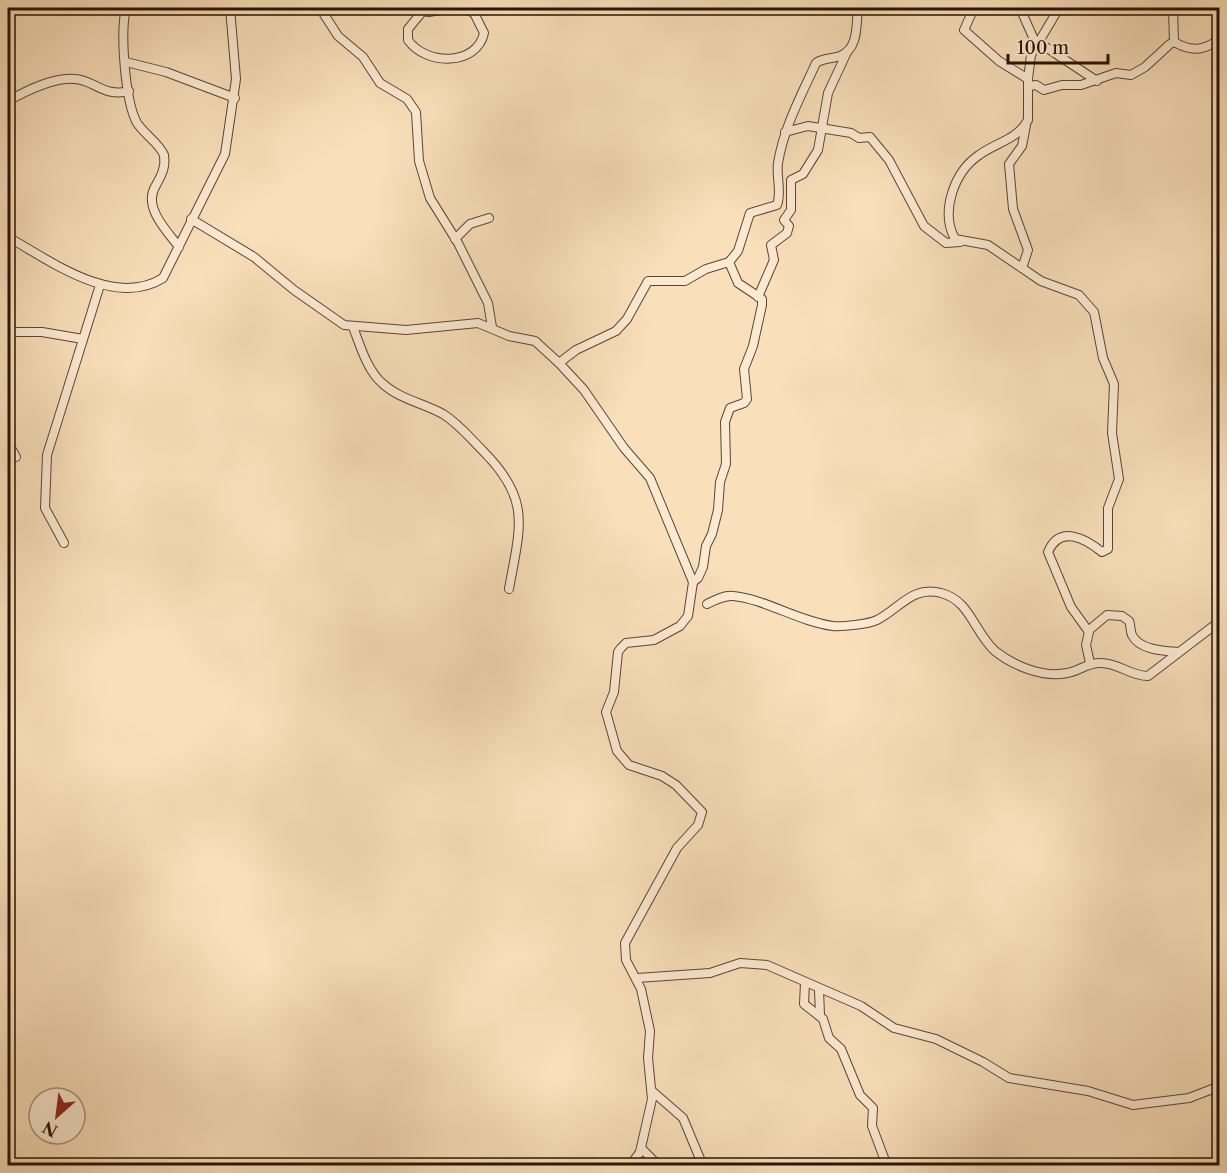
<svg xmlns="http://www.w3.org/2000/svg" width="1227" height="1173" font-family="'Libre Caslon Text',serif">
	<rect width="100%" height="100%" fill="#f9dfba"/>
	<filter id="stains"><feTurbulence type="fractalNoise" baseFrequency=".00333" numOctaves="4"/><feColorMatrix values="0 0 0 0 .2 0 0 0 0 .09 0 0 0 0 .02 0 0 0 .5 -.17"/></filter>
	<radialGradient id="worn" r=".72"><stop offset=".6" stop-color="#630" stop-opacity="0"/><stop offset="1" stop-color="#630" stop-opacity=".3"/></radialGradient>
	<g fill="none" stroke-linecap="round" stroke-linejoin="round">
		<defs>
			<g id="street">
				<path d="M126,8C120,33 125,101 137,123C145,135 159,143 164,155C166,168 161,176 155,187C143,208 168,232 179,247"/>
				<polyline points="320,8 338,36 363,57 380,83 407,99 416,112 419,161 430,198 458,243 488,303 492,327"/>
				<polyline points="409,8 429,12 449,8"/>
				<polyline points="456,8 472,12 478,8"/>
				<polyline points="974,8 964,30 999,61 1028,79"/>
				<polyline points="1020,8 1036,44"/>
				<path d="M1059,8L1031,55L1028,79V120C1017,140 997,142 979,155C954,172 940,212 955,239L988,245L1041,281L1079,295L1094,312L1103,358L1114,384L1112,433L1119,479L1108,508V549L1102,552C1086,539 1060,524 1048,552L1071,607L1089,632L1086,645L1090,663"/>
				<polyline points="1173,8 1174,42"/>
				<path d="M422,12L408,29V40C426,66 477,66 484,33L473,11"/>
				<polyline points="1038,42 1097,81"/>
				<polyline points="126,62 166,72 235,98"/>
				<path d="M1029,86L1036,85L1044,90L1062,85H1081L1116,73L1131,75L1145,67L1170,44L1174,42C1192,52 1203,51 1220,39"/>
				<path d="M8,101C26,91 53,77 75,79C94,80 105,98 129,91"/>
				<polyline points="785,132 808,126 851,133 859,138 870,137 889,160 924,226 946,243 960,242"/>
				<polyline points="191,219 254,257 294,290 344,325 406,330 478,323 509,336 535,341 559,363 584,390 624,448 650,478 693,582 688,616 680,626 654,640 626,643 621,648 618,652 614,692 606,712 617,751 629,765 662,776 676,785 702,812 698,825 677,848 625,943 626,960 641,989 650,1031 648,1058 652,1099 640,1152 630,1166"/>
				<path d="M8,237C49,260 114,309 163,278L225,154L236,79L230,8"/>
				<polyline points="455,239 470,224 489,218"/>
				<polyline points="1022,268 1028,250 1013,209 1009,164 1022,146 1026,125"/>
				<polyline points="758,297 774,260 771,245 787,233 789,226 784,220 791,210 791,180 803,174 818,150 828,93 847,52"/>
				<path d="M353,327C360,345 367,370 382,383C399,399 423,403 443,414C459,424 470,438 483,451C532,500 520,527 509,589"/>
				<polyline points="8,332 42,332 83,339"/>
				<path d="M559,363L576,350L616,331L627,319L648,281H685L706,269L729,262L738,251L750,213L777,205C782,192 776,177 778,163C784,127 801,96 816,63C823,58 831,59 840,56C859,49 856,24 858,8"/>
				<polyline points="8,443 16,457"/>
				<polyline points="64,543 45,508 47,455 100,285"/>
				<polyline points="693,582 698,578 703,567 706,546 712,534 718,510 720,482 726,464 725,422 730,408 744,403 747,399 744,369 753,346 762,305 762,299 738,283 729,262"/>
				<path d="M707,604C715,600 724,595 733,596C765,599 800,622 833,626C842,627 869,624 877,620C899,609 913,585 941,593C970,600 974,632 995,651C1014,666 1043,678 1067,673C1080,671 1088,662 1101,663C1119,663 1130,676 1148,676L1220,621"/>
				<path d="M1088,631L1107,615L1122,616L1129,621C1131,625 1130,631 1132,635C1139,650 1164,651 1178,652"/>
				<polyline points="8,965 9,970"/>
				<polyline points="637,978 710,973 740,963 767,965 861,1006 894,1028 936,1039 983,1062 1009,1078 1088,1091 1133,1105 1189,1098 1220,1086"/>
				<polyline points="805,983 804,1004 823,1019 829,1038 841,1049 860,1095 873,1108 872,1126 887,1166"/>
				<polyline points="819,989 820,1015"/>
				<polyline points="652,1091 683,1118 703,1166"/>
				<polyline points="641,1148 659,1166"/>
			</g>
		</defs>
		<use href="#street" stroke="#5c462e" stroke-width="10"/>
		<use href="#street" stroke="#fbead2" stroke-width="8"/>
	</g>
	<rect width="1227" height="1173" fill="none" stroke="#f9dfba" stroke-width="30"/>
	<rect x="9" y="9" width="1209" height="1155" fill="none" stroke="#281300" stroke-width="3"/>
	<rect x="15" y="15" width="1197" height="1143" fill="none" stroke="#281300" stroke-width="1.5"/>
	<g transform="translate(57 1116) rotate(208)"><circle r="28" fill="#fbead2" stroke="#a7947e" stroke-width="1.5"/>
	<path d="M0-4.5L10 22L0 15L-10 22Z" fill="#8f2418"/>
	<text y="-9" font-size="16" font-weight="bold" text-anchor="middle" fill="#281300">N</text>
	</g>
	<path d="M1008 54v9h100v-9" fill="none" stroke="#281300" stroke-width="3"/>
	<text x="1017" y="54" font-size="18" fill="#281300" stroke="#fbead2" stroke-width="4.5" paint-order="stroke">100 m</text>
	<rect width="100%" height="100%" filter="url(#stains)"/>
	<rect width="100%" height="100%" fill="url(#worn)"/>
</svg>
